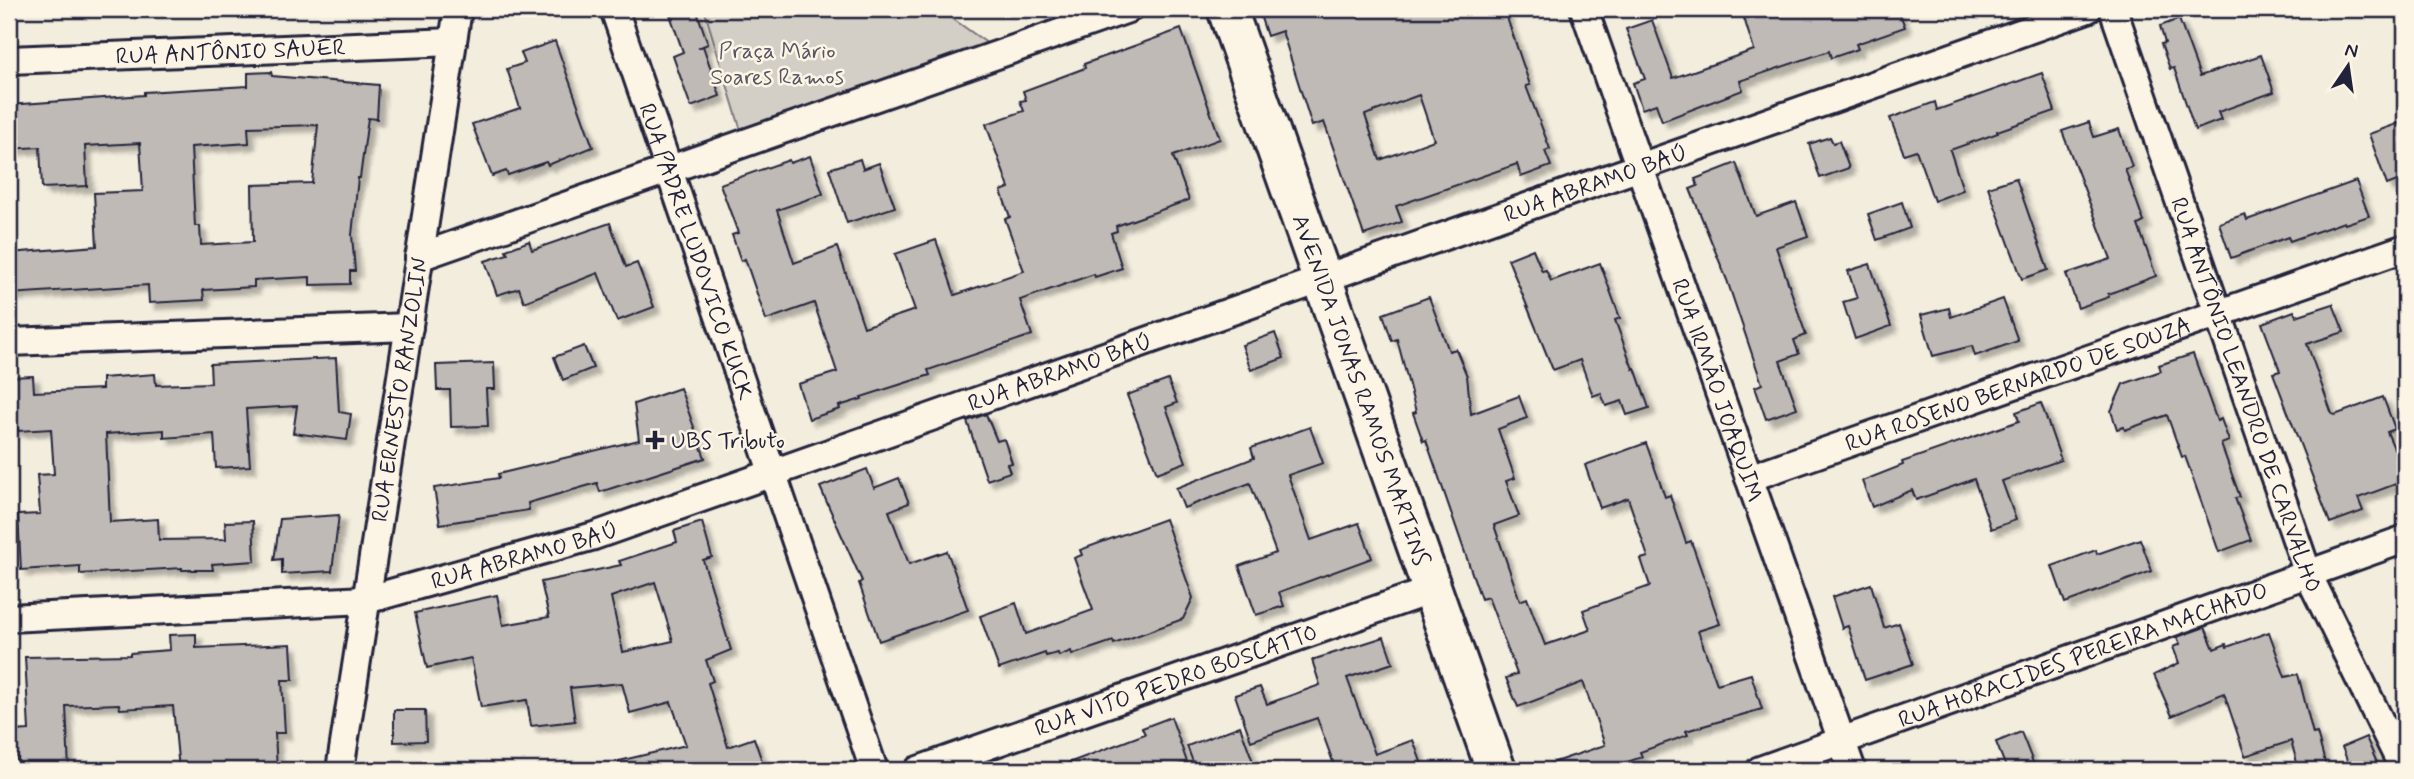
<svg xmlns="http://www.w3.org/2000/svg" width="2414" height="779" font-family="Mynerve,sans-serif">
	<defs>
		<filter id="shadow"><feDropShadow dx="6" dy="6" stdDeviation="2" flood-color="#0004"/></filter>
	</defs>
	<rect width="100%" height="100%" fill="#f3edde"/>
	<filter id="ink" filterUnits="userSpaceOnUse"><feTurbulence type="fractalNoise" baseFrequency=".0143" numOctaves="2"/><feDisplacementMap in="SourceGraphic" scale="14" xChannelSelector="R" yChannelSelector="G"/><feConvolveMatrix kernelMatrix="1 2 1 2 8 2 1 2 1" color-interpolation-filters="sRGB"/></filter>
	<g filter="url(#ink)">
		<polygon fill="#d4cfc6" stroke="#7b7880" stroke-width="2" points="704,9 939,9 991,46 742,134"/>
		<g fill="#bfbab6" stroke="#22223b" stroke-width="2" fill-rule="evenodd" filter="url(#shadow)">
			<polygon points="668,9 696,9 708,44 698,48 703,46 720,96 691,107 673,56 683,52"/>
			<path d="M1258,9H1504L1530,85L1526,86L1550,149L1545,151L1551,166L1521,177L1517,164L1396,206L1402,222L1364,235L1324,122L1312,126L1282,31L1267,36ZM1419,95L1434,140L1380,160L1365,115Z"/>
			<polygon points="1761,9 1898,9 1905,27 1856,44 1858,49 1831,58 1829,51 1740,81 1743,90 1662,121 1656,104 1642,109 1633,83 1645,79 1626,29 1652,20 1673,78 1754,50 1743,15"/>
			<polygon points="2179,19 2200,76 2261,55 2274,92 2218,112 2221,120 2195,130 2174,68 2170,69 2161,44 2165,43 2160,26"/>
			<polygon points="1181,29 1220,139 1173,156 1189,200 1116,226 1117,231 1111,233 1122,268 1095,277 1094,274 1020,300 1032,335 928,370 930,375 861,397 862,399 839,406 840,409 809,419 798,384 837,372 814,303 766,320 745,259 741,261 732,235 738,233 720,184 789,160 790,163 810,156 823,194 777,210 794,263 837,247 864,327 915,310 895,254 936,240 955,295 1024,271 1005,219 1010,217 1001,191 1009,188 986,124 1024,111 1020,101 1026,100 1023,91 1085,68 1084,64"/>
			<polygon points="555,41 593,147 548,165 546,162 508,175 506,171 492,176 472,124 520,108 507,69 525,63 521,53"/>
			<path d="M271,72L272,76L379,85L377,119L368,118L360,178H358L352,235L355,271H350V284L310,285V277L254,280V287L203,290L204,300L149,303L148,285L9,294V253L97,246L94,193L143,191L140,143L85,146L87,186L42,188L40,147L9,149V105L144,95V92L248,86V73ZM318,125L312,183L252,185L253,242L201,245L200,226H195L191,147L249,143L248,127Z"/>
			<polygon points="2042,73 2055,111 1997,131 1998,133 1950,150 1963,190 1934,201 1916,150 1904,154 1890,118 1935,102 1937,110"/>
			<polygon points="2405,121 2405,178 2387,185 2369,134"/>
			<polygon points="2089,122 2094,137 2119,129 2132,167 2125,169 2144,222 2138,225 2156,276 2108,294 2109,297 2078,308 2066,274 2111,259 2062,131"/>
			<polygon points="1830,137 1833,143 1839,141 1849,168 1820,178 1809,144"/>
			<polygon points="860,159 863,169 879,163 895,207 847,223 829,169"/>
			<polygon points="1736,163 1756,216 1796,202 1808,236 1776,247 1806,335 1794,340 1799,354 1780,361 1797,408 1766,419 1755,387 1762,384 1727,280 1690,189 1698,186 1695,179"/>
			<polygon points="2016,178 2048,270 2022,279 1988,187"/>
			<polygon points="2356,181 2369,216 2345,224 2344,222 2290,241 2288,237 2231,258 2219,223 2245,214 2247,220"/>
			<polygon points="1902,202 1910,228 1877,240 1868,214"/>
			<polygon points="610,223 626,267 637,263 654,307 617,321 598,273 524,302 519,288 497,295 485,261 508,254 506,250 529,241 532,250"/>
			<polygon points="1533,249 1542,271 1546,270 1551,281 1600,263 1620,318 1615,320 1633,369 1635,368 1649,408 1627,415 1622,401 1606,406 1601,393 1593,396 1580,360 1553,370 1508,259"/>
			<polygon points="1870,264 1891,326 1855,339 1843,302 1857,298 1848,271"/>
			<polygon points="1429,297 1449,351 1456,349 1467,376 1471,414 1519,396 1527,418 1498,429 1515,478 1506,481 1519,516 1494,525 1520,601 1527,598 1545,645 1590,630 1583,610 1650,586 1641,559 1648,557 1628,498 1600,508 1585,465 1646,443 1665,497 1670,495 1686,543 1691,541 1720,624 1698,631 1717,684 1751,674 1762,709 1686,731 1688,735 1640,752 1642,757 1604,770 1544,770 1543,766 1605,745 1583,682 1518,707 1506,678 1517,674 1488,597 1481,599 1426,440 1423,441 1413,413 1416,412 1397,339 1392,341 1383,314"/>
			<polygon points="2003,299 2018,341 1975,356 1972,346 1933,356 1921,315 1949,308 1951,317"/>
			<polygon points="2333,304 2344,332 2307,344 2332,414 2335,415 2383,397 2395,429 2387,432 2402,467 2400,469 2404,481 2358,498 2363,511 2330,523 2273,373 2280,371 2262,323 2294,311 2296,316"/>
			<polygon points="1275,333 1284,358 1251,370 1242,345"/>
			<polygon points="584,346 593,368 563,380 554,357"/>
			<polygon points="2193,354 2217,421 2221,419 2229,441 2221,444 2240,497 2235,498 2251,540 2219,552 2185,456 2182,457 2167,415 2125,430 2124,427 2117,429 2111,411 2123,384 2161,371 2159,365"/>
			<polygon points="336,358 339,412 351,414 347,440 293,433 297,406 246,409 250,466 216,468 214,434 164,438 164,430 106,434 110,522 158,519 159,540 226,539 225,522 253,521 255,561 212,564 213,570 182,570 182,568 80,574 80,566 21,570 18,515 40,514 37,475 54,474 51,429 18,431 18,429 9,430 9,377 33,376 34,392 102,389 102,378 155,374 156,385 211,383 210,364"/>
			<polygon points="494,363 495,389 486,389 488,426 451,427 450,390 437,390 436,365"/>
			<polygon points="1168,380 1177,403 1166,407 1186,462 1157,473 1127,395"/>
			<polygon points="680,388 705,458 600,492 597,483 528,503 529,510 440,524 434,488 499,478 498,474 639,440 634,404"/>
			<polygon points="2041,403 2061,460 2002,481 2016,520 1991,529 1974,479 1916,500 1912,490 1872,507 1862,481 1903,465 1902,462 2019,421 2016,412"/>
			<polygon points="986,414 997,441 1004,439 1012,463 1007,464 1010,472 987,480 967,421"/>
			<polygon points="1310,427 1323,463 1288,475 1311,540 1359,523 1372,558 1279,592 1284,606 1256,615 1239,566 1276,553 1250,483 1184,508 1176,488 1254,458 1251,448"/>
			<polygon points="867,469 874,488 899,478 909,503 889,511 909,564 947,551 968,610 879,641 859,583 862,581 820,487"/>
			<polygon points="339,515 332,571 282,574 282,559 274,560 280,519"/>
			<polygon points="1165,519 1193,598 1183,619 1114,644 1113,641 1072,655 1071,651 1059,656 1058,653 1046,656 1045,653 999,669 980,616 1016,603 1026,634 1093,610 1074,558 1082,555 1080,550"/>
			<path d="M702,522L712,557L703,560L731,650L706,660L713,681L708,683L728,747L754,738L765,770H620L619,761L686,745L671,702L630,713L622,683L570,688L575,721L531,726L527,700L481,707L471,658L427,668L415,613L497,595L503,625L549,617L541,582L621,565L619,561L677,542L674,531ZM655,582L673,641L623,652L611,597Z"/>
			<polygon points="2140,539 2152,571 2065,603 2052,566 2096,550 2097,554"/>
			<polygon points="1871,584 1884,628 1899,623 1913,664 1865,680 1848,626 1842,628 1832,597"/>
			<polygon points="2205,627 2214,649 2226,644 2227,647 2269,632 2285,677 2298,674 2313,734 2317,733 2327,770 2299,770 2291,741 2245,756 2224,693 2172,716 2154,675 2179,663 2173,647 2180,644 2177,637"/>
			<polygon points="196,634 196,648 291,644 293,680 282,680 285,733 275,733 277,770 179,770 173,706 120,709 119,704 66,706 69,770 18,770 14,731 29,730 25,657 130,655 130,653 170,650 169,635"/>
			<polygon points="1384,637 1393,663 1347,678 1375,754 1413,740 1424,770 1336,770 1317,718 1251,741 1235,695 1260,687 1267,704 1320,685 1312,660"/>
			<polygon points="394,710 425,710 426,741 394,742"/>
			<polygon points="1171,717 1187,762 1163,770 1056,770 1055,768 1145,734 1142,728"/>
			<polygon points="1240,726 1256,770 1196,770 1187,746"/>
			<polygon points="2021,732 2036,770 2007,770 1996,742"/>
			<polygon points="2366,737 2380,770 2351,770 2342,747"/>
		</g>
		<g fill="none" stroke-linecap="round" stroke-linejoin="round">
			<defs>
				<g id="street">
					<path id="s1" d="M614,9L874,770"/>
					<path id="s2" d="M1584,9L1852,770"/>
					<path id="s3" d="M2113,9L2308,574L2404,770"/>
					<path id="s4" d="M9,60L453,42"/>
					<polyline points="419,257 1128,9"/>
					<polyline points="9,342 409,327"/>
					<path id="s5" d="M1749,478L2405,248"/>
					<path id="s6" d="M9,618L366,600L594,536L2088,9"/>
					<path id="s7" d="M340,770L458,9"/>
					<path id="s8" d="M918,770L1432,590"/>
					<path id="s9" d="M1760,770L2405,539"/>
				</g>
				<g id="secondary">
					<path id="s10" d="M1227,9L1496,770"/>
				</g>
			</defs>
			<use href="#street" stroke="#22223b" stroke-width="32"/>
			<use href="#secondary" stroke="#22223b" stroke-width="44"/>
			<use href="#street" stroke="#fcf5e5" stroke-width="26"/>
			<use href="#secondary" stroke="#fcf5e5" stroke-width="38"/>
		</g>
	</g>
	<path fill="#22223b" stroke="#fcf5e5" stroke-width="2.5" d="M651.5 429.5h7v7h7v7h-7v7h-7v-7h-7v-7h7z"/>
	<g text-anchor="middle" stroke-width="5" stroke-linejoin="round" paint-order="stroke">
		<g font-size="23" fill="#575665" stroke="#fcf5e5">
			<text x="777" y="58">Praça Mário<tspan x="777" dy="26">Soares Ramos</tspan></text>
		</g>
		<g font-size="23" fill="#22223b" stroke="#fcf5e5">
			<text dy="8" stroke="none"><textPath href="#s4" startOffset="222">RUA ANTÔNIO SAUER</textPath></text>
			<text dy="8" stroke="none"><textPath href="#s6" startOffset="1656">RUA ABRAMO BAÚ</textPath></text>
			<text dy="8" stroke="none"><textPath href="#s1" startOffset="256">RUA PADRE LUDOVICO KUCK</textPath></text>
			<text dy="8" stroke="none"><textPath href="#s6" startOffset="1088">RUA ABRAMO BAÚ</textPath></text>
			<text dy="8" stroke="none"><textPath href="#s5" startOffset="285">RUA ROSENO BERNARDO DE SOUZA</textPath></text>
			<text dy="8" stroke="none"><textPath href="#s7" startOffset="385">RUA ERNESTO RANZOLIN</textPath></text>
			<text dy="8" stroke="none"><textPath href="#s10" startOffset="404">AVENIDA JONAS RAMOS MARTINS</textPath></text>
			<text dy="8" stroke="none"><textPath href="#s2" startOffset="404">RUA IRMÃO JOAQUIM</textPath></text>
			<text dy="8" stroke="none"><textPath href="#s3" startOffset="408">RUA ANTÔNIO LEANDRO DE CARVALHO</textPath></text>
			<text dy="8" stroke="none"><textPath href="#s6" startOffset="522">RUA ABRAMO BAÚ</textPath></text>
			<text dy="8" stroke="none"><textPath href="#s9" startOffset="343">RUA HORACIDES PEREIRA MACHADO</textPath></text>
			<text dy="8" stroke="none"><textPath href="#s8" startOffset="273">RUA VITO PEDRO BOSCATTO</textPath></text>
		</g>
		<g font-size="23" fill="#22223b" stroke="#fcf5e5" text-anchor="start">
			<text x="671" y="448">UBS Tributo</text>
		</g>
	</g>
	<rect width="2414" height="779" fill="none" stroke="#fcf5e5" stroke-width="35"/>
	<rect x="18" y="18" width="2379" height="744" fill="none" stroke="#22223b" stroke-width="2.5" filter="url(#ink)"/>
	<g transform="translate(2348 66) rotate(13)" stroke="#fcf5e5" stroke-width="5" paint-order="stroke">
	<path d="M0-5L12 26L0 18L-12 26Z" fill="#22223b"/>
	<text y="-10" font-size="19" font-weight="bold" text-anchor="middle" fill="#22223b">N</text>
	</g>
</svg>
